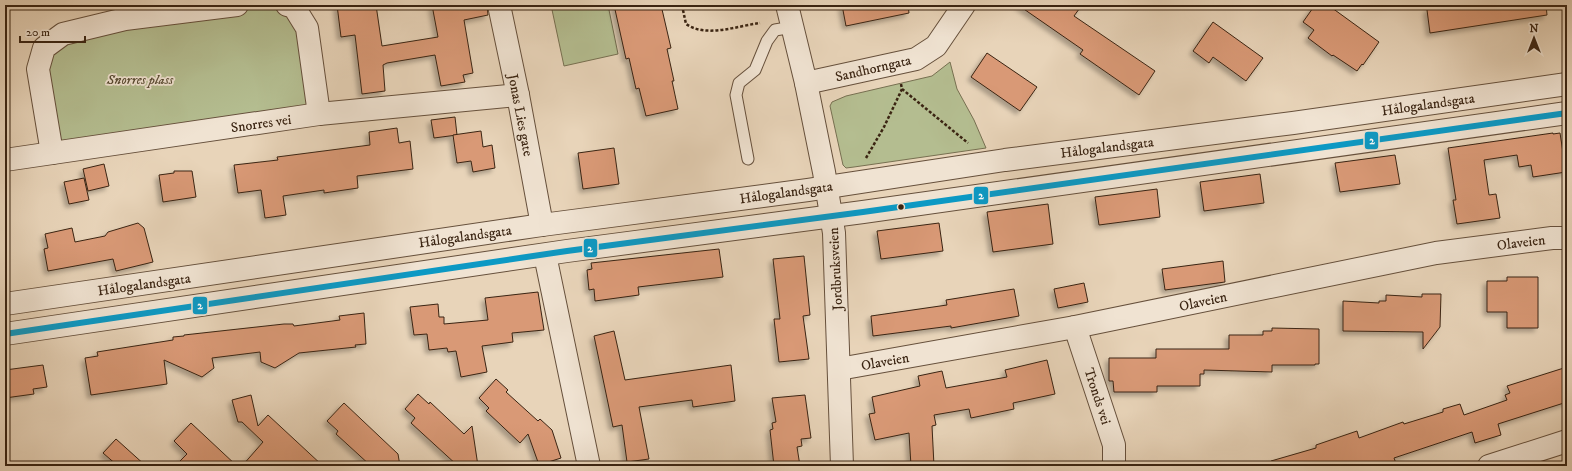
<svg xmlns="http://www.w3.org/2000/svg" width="1572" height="471" font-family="'IM FELL DW Pica',serif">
	<defs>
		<filter id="shadow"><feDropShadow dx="-3.5" dy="3.5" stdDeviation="2" flood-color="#0004"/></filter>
	</defs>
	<rect width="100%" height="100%" fill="#e8d4b9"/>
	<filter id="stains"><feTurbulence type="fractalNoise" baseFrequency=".005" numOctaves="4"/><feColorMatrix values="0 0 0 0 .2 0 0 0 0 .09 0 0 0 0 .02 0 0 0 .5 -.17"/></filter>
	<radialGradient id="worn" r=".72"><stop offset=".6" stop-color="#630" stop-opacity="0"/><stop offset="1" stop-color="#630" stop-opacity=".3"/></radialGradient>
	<g fill="#b4bd90" stroke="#777051">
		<polygon points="237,5 287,5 294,7 319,114 52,153 44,48"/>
		<polygon points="551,5 608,5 618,54 564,66"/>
		<polygon points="950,62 957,89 974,120 986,148 854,167 846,168 843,165 830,106 832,102 846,96 932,76"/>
	</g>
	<g fill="#d99976" stroke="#3a2412" filter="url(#shadow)">
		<polygon points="337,5 376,5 382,46 438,37 432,5 487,5 488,15 464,20 473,73 463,75 465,82 441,86 435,55 387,63 383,65 385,91 362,94 355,35 341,37"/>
		<polygon points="614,5 661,5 671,48 667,49 674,81 672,81 678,109 646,116 639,88 636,89 629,58 626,59"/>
		<polygon points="842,5 908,5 909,13 846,26"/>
		<polygon points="1018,5 1082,5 1074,16 1155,71 1139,95 1080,54 1083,50"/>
		<polygon points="1315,5 1328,5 1379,42 1363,65 1362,64 1357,71 1333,55 1332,56 1308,38 1314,30 1303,22"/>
		<polygon points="1433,5 1546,5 1547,15 1430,33 1427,10"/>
		<polygon points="1213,22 1263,58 1246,81 1213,57 1209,63 1193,51"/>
		<polygon points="987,53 1037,87 1020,111 971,77"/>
		<polygon points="455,117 457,135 434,138 431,120"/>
		<polygon points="397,128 399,143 410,141 413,169 357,176 358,188 324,193 324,190 283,196 286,215 265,218 261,190 238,193 234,165 278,160 277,157 370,145 369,132"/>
		<polygon points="481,131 483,147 492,145 495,168 473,172 471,161 457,163 453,135"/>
		<polygon points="1553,133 1553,134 1560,133 1566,172 1533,177 1531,165 1519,167 1517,155 1484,160 1489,195 1496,194 1500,218 1457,224 1453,200 1456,200 1448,148"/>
		<polygon points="614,148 619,184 583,189 578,153"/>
		<polygon points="1395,155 1400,184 1340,192 1335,163"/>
		<polygon points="104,164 109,186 88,191 83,169"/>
		<polygon points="174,171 192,171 196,197 163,202 159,175 174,173"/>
		<polygon points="1260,174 1264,203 1204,211 1200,182"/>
		<polygon points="84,178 89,200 69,204 64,182"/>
		<polygon points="1157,189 1160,217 1099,225 1095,197"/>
		<polygon points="1048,204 1053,244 993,252 987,212"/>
		<polygon points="138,223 144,228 153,262 116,271 113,259 48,271 44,249 48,248 45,234 72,228 75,242 105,236 108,232"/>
		<polygon points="939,223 943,251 881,259 877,231"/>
		<polygon points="719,249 723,277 638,287 639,295 595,301 594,289 589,290 587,270 592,269 591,263"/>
		<polygon points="804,256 810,315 803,316 809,359 779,362 774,319 780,319 773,259"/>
		<polygon points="1223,261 1225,282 1165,290 1162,269"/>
		<polygon points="1507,277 1538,277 1538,328 1507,328 1507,312 1487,312 1487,281 1507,281"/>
		<polygon points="1084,283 1088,302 1058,308 1054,289"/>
		<polygon points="1014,289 1019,316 951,328 951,326 873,336 871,316 947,305 946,300"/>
		<polygon points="538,292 544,330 512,333 513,342 482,346 487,372 461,377 456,351 448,352 447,348 429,350 427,334 414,335 410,307 438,304 439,317 444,317 444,324 488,320 485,298"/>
		<polygon points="1422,294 1441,294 1440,327 1423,349 1423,332 1343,331 1343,301 1379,303 1379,301 1386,301 1386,295 1422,297"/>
		<polygon points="364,313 366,344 355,345 356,347 299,353 275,368 261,362 260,352 212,358 214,368 202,377 164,360 167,384 91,395 85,358 98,356 97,352 173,340 173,337 184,336 184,335 284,324 293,324 294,326 340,320 339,316"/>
		<polygon points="1272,328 1319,329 1319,364 1315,364 1315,365 1272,365 1272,372 1204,370 1204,374 1200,374 1200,386 1157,386 1157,392 1114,392 1113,381 1109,381 1109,358 1156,358 1156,349 1229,349 1229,335 1263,335 1263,331 1272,331"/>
		<polygon points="614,331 625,380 731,365 735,401 693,407 692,400 639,407 649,459 627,462 622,425 613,427 594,336"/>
		<polygon points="1047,360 1055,394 1013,403 1014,409 971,418 969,409 934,415 936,425 932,426 934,466 911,466 909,433 875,440 869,414 875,413 872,397 920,386 918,376 942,371 946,388 1007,377 1005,370"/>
		<polygon points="43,365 47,387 33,389 34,394 5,398 5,370"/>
		<polygon points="1567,367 1567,402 1498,424 1501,435 1475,443 1472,432 1394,458 1397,466 1272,466 1271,461 1316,448 1316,445 1357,431 1359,438 1403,422 1404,424 1443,412 1443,409 1460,404 1464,415 1507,400 1505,395 1510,393 1507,386"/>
		<polygon points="496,379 508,390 506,392 538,421 540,419 552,430 561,458 539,465 528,434 520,443 486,411 489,408 479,398"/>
		<polygon points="418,394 429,404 430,402 464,434 472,426 478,466 458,466 411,423 415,418 405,409"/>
		<polygon points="251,395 258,426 268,415 323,466 242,466 263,442 242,422 238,422 232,400"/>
		<polygon points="805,395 811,438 801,439 802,446 797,447 800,466 774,466 770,430 773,429 772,423 776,422 772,398"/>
		<polygon points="344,403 398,454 400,466 371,466 336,434 338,431 327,421"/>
		<polygon points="191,423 237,466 175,466 187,454 174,441"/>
		<polygon points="116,439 146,466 118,466 103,453"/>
	</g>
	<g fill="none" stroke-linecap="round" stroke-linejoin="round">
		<defs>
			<polyline id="service" points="748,159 736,95 739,83 755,70 767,41 775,30 793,27"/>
			<g id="minor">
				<polyline points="287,5 294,7 307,28 319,114"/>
				<polyline points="499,5 518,95 542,225"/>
				<polyline points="787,5 806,83 824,172 834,233 842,466"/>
				<polyline points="806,83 916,59 936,46 964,5"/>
				<polyline points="52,153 38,69 44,48 63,34 125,19 237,5"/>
				<polyline points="5,160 319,114 518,95"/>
				<polyline points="545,255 589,466"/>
				<polyline points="1075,327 1114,445 1114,466"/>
				<polyline points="839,369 1075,327 1436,253 1552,238 1567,238"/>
				<polyline points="1489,466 1567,441"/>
			</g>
			<g id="tertiary">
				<polyline points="5,304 542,225 808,190 1005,160 1293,123 1567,84"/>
				<polyline points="5,334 567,251 863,212 1567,113"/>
			</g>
		</defs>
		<use href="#service" stroke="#66503c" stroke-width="13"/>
		<use href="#minor" stroke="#66503c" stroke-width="24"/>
		<use href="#tertiary" stroke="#66503c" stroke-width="24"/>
		<g stroke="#3a2412" stroke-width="2.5" stroke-dasharray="3 2" stroke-linecap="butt">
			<path d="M683,10L686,24C706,38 737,26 760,23"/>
			<polyline points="901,84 902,89 968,143"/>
			<polyline points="866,158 884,127 902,89"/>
		</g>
		<use href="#service" stroke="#f0e3d2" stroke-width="11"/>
		<use href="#minor" stroke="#f0e3d2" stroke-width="22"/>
		<use href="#tertiary" stroke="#f0e3d2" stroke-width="22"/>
		<defs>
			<polyline id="bus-1" points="5,334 567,251 863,212 1567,113"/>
		</defs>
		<use href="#bus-1" stroke="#f0e3d2" stroke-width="9"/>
		<use href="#bus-1" stroke="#0c99c4" stroke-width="6"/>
	</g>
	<circle fill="#3a2412" stroke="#f0e3d2" stroke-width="1.5" cx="901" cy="207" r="3.5"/>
	<g text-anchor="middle" stroke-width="3.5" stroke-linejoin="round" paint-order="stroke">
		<g font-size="14" fill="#3a2412" stroke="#f0e3d2">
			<text transform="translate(873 68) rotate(-13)" y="5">Sandhorngata</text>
			<text transform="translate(1428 104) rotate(-8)" y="5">Hålogalandsgata</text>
			<text transform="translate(521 115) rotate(79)" y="5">Jonas Lies gate</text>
			<text transform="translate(261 123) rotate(-8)" y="5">Snorres vei</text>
			<text transform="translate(1107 147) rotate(-7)" y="5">Hålogalandsgata</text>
			<text transform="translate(786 192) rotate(-8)" y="5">Hålogalandsgata</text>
			<text transform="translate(465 236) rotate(-8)" y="5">Hålogalandsgata</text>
			<text transform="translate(1521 242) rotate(-7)" y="5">Olaveien</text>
			<text transform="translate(835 269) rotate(-93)" y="5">Jordbruksveien</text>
			<text transform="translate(144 284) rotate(-8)" y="5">Hålogalandsgata</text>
			<text transform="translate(1203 301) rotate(-12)" y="5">Olaveien</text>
			<text transform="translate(885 361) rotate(-10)" y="5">Olaveien</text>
			<text transform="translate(1098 396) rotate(72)" y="5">Tronds vei</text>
		</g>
		<g font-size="14" font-style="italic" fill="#584a32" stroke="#f0e3d2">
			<text x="140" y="84">Snorres plass</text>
		</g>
	</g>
	<g stroke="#f0e3d2" stroke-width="1.5">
		<rect x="1364" y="131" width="15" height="19" rx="4" fill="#0c99c4"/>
		<rect x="973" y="186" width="16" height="19" rx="4" fill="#0c99c4"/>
		<rect x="583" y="238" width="15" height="20" rx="4" fill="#0c99c4"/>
		<rect x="192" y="296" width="16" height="19" rx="4" fill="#0c99c4"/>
	</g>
	<g font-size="11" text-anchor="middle" font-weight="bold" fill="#fff">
		<text x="1372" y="144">2</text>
		<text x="981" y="199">2</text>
		<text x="590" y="252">2</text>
		<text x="200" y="309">2</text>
	</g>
	<rect width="1572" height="471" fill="none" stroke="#e8d4b9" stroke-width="20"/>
	<rect x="6" y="6" width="1560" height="459" fill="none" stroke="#3a2412" stroke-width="2"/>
	<rect x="10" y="10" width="1552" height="451" fill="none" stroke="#3a2412"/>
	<g transform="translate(1534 38)" stroke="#f0e3d2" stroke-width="3" paint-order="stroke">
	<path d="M0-3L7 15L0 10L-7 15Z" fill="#3a2412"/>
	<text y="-6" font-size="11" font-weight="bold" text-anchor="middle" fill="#3a2412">N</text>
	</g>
	<path d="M20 36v6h65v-6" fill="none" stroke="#3a2412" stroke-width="2"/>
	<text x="26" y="36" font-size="12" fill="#3a2412" stroke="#f0e3d2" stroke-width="3" paint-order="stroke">20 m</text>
	<rect width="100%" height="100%" filter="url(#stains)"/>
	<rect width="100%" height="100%" fill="url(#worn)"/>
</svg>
